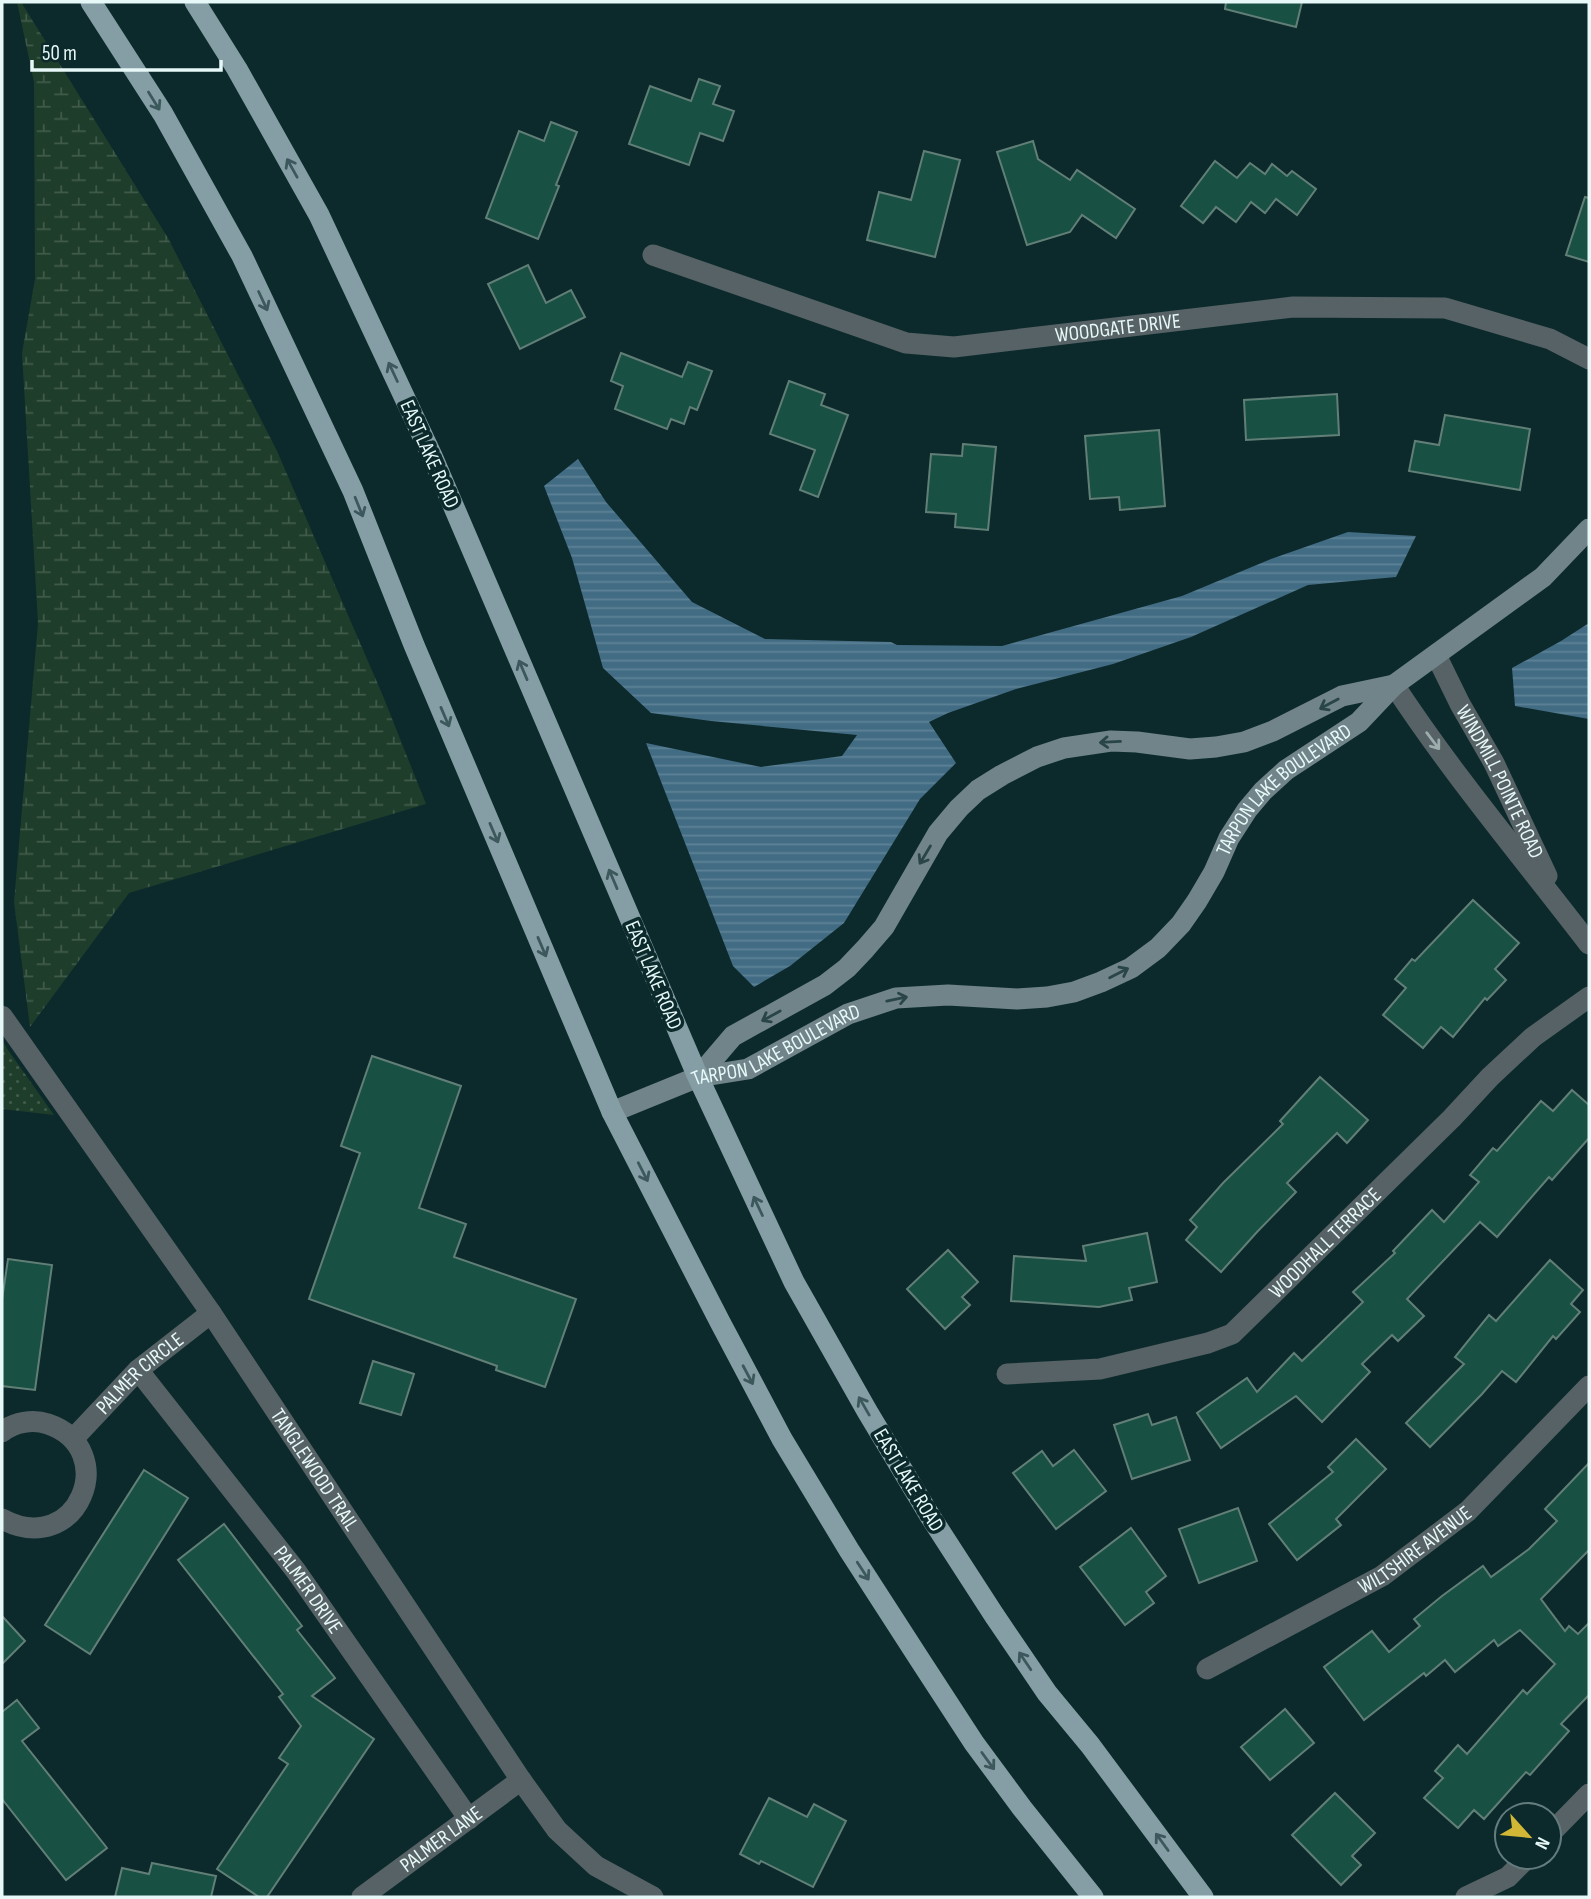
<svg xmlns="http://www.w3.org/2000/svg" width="1591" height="1899" font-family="'Sofia Sans Condensed',sans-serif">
	<defs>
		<pattern id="grass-dots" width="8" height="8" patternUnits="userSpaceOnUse" patternTransform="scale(1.75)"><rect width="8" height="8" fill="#1f3d2b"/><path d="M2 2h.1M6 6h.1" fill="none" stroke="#405a4a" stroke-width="1.8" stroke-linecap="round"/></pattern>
		<pattern id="wetland-marsh" width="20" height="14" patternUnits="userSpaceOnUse" patternTransform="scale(1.75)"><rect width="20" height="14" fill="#1f3d2b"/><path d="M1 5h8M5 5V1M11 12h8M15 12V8" fill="none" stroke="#405a4a"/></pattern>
		<pattern id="water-rules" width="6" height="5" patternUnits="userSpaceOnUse" patternTransform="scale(1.75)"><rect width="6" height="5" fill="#426c84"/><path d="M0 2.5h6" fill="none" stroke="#5d8296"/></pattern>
	</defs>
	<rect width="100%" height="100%" fill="#0c2a2b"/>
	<polygon fill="url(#grass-dots)" points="2,1040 8,1050 54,1115 2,1109"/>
	<polygon fill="url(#wetland-marsh)" points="17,2 21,2 168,238 277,451 383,696 426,804 129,893 30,1027 14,902 38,623 22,353 35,279 34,82"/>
	<g fill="url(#water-rules)">
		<polygon points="578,459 606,502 692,602 765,639 891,642 897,645 1002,646 1182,596 1271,559 1348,532 1416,536 1396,577 1308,585 1191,637 1113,664 1016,689 948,713 929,722 956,763 920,799 844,923 790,966 754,987 733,966 646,743 761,767 842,756 857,735 711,721 651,713 603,668 572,558 544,486"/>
		<polygon points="1589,623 1589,719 1515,706 1512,668 1561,641"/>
	</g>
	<g fill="#195044" stroke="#627f77" stroke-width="2">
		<polygon points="1226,2 1302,2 1296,27 1225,9"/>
		<polygon points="699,79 720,86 713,104 734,111 723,141 700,133 689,165 629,144 650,86 691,101"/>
		<polygon points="551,122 577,132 556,185 559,186 538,239 486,218 519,131 544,141"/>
		<polygon points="1033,141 1038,159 1070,180 1077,170 1135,209 1116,238 1082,215 1070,232 1027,245 997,152"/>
		<polygon points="924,151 960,160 935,257 867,240 879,192 911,200"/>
		<polygon points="1215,161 1237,178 1250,163 1265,174 1272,164 1287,176 1292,171 1316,189 1297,215 1276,199 1265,213 1251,202 1236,222 1216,207 1203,223 1181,206"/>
		<polygon points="1585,197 1589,198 1589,262 1566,255"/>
		<polygon points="528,265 546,303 571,290 585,317 520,349 488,284"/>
		<polygon points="621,353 682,377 688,362 712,371 697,410 690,407 684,424 671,419 667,429 615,409 623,386 611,381"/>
		<polygon points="789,381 825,394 821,405 848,415 818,497 800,490 815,450 770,434"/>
		<polygon points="1337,394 1339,435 1246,440 1244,400"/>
		<polygon points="1445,415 1530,429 1520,490 1409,471 1415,441 1439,445"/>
		<polygon points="1159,430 1165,506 1120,510 1119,497 1090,499 1085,436"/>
		<polygon points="963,444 996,447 988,530 955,527 956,514 926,512 931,454 962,456"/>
		<polygon points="1473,900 1519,943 1495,969 1506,980 1487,1000 1485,998 1453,1037 1441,1027 1423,1048 1383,1015 1406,988 1395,979 1412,959 1415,961"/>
		<polygon points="372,1056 461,1086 419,1208 466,1224 454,1257 576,1299 545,1387 496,1370 497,1366 309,1299 360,1153 341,1146"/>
		<polygon points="1320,1077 1368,1120 1347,1143 1337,1133 1287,1183 1296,1192 1257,1232 1221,1272 1186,1240 1197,1227 1190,1220 1223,1183 1283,1124 1280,1121"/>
		<polygon points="1572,1090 1589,1105 1589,1138 1552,1180 1549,1177 1497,1237 1480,1222 1407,1299 1424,1316 1398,1341 1392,1335 1362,1364 1370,1372 1322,1422 1296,1396 1221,1448 1197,1413 1247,1378 1257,1392 1294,1353 1302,1361 1363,1302 1353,1292 1395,1253 1393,1251 1432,1210 1444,1222 1479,1182 1470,1175 1493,1148 1497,1151 1541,1101 1553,1111"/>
		<polygon points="1147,1233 1157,1282 1129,1288 1132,1300 1099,1307 1011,1301 1014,1256 1086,1261 1083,1246"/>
		<polygon points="948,1250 978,1282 962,1297 970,1305 945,1329 907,1289"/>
		<polygon points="8,1259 52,1265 35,1390 2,1386 2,1300"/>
		<polygon points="1550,1260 1583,1290 1571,1304 1580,1312 1556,1339 1553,1336 1516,1382 1502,1371 1482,1394 1430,1447 1406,1423 1464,1364 1455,1357 1489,1315 1496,1321"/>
		<polygon points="373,1361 414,1374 401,1415 360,1403"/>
		<polygon points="1148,1414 1152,1425 1176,1417 1190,1460 1132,1479 1114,1425"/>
		<polygon points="1356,1439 1386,1469 1336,1519 1341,1525 1297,1560 1269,1524 1333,1472 1328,1467"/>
		<polygon points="1074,1450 1106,1491 1056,1529 1013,1473 1042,1451 1053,1466"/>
		<polygon points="1589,1463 1589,1550 1541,1599 1565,1631 1569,1626 1578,1634 1589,1623 1589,1695 1561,1724 1569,1731 1530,1775 1526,1772 1484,1819 1474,1810 1458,1828 1424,1798 1443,1778 1435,1771 1458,1745 1467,1754 1523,1690 1527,1694 1555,1664 1520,1630 1498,1646 1494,1640 1455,1672 1445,1660 1426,1676 1424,1673 1364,1720 1324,1667 1372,1631 1389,1652 1420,1626 1414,1619 1442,1596 1483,1566 1491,1577 1529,1549 1557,1521 1545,1509"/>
		<polygon points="144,1470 188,1498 90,1654 45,1625"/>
		<polygon points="1238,1508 1257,1561 1199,1583 1179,1529"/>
		<polygon points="224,1524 302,1626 297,1630 335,1678 312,1696 374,1739 267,1897 259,1897 217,1869 288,1764 279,1758 301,1726 279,1697 283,1694 178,1560"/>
		<polygon points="1131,1528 1166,1576 1146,1592 1154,1603 1125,1625 1080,1567"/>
		<polygon points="2,1616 25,1641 2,1664"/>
		<polygon points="17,1700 39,1728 22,1741 107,1848 66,1880 2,1799 2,1712"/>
		<polygon points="1285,1709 1314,1743 1270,1780 1241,1747"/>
		<polygon points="1335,1793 1375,1833 1352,1856 1361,1865 1341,1885 1292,1835"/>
		<polygon points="769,1798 807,1817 814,1804 846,1821 813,1887 761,1861 759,1864 740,1854"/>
		<polygon points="152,1863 216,1876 211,1897 115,1897 122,1868 149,1874"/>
	</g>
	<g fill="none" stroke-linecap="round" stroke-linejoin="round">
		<g stroke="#566265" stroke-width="21">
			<path id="s1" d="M653,255L906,343L954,347L1293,307L1445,308L1550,339L1589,359"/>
			<path id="s2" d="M1436,655L1460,704L1494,763L1547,876"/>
			<path d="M1394,685C1453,775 1523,858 1589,944"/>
			<path id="s3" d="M2,1016L211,1313L521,1780L557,1830L596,1866L653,1897"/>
			<path id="s4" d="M138,1370L296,1571L469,1819"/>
			<path id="s5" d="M1007,1374L1100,1369L1208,1343L1232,1334L1452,1118L1490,1077L1533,1037L1589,997"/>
			<path d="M2,1432C14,1422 33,1419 48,1424C122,1449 78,1560 2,1519"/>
			<path id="s6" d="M73,1439L138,1370L211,1313"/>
			<path id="s7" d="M1207,1669L1382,1576L1468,1511L1589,1386"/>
			<polyline points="1549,1835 1589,1794"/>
			<path id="s8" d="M362,1897L521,1780"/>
			<polyline points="1466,1897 1508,1877 1528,1857"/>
		</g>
		<g stroke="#708489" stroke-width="21">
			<polyline points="698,1077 733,1036 825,985 847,968 865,949 884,927 938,833 959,808 978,790 1002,775 1037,757 1064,748 1111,741 1137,742 1190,749 1216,747 1244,742 1273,731 1342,696 1394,685"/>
			<path id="s9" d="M612,1112L698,1077L748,1069L848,1014L896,998L948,995L1017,999L1047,997L1074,992L1101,982L1131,968L1158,948L1181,924L1197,901L1214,872L1229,838L1247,810L1263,791L1286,770L1359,722L1394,685L1543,577L1589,529"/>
		</g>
		<g stroke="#859ea5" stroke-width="21">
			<polyline points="91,2 163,114 242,256 353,491 414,645 612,1112 720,1322 782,1439 849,1550 920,1660 974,1743 1022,1808 1093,1897"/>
			<polyline points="195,2 237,69 319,215 432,456 698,1077 794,1282 867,1411 930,1516 994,1615 1047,1693 1090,1745 1203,1897"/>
		</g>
	</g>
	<defs><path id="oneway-shaft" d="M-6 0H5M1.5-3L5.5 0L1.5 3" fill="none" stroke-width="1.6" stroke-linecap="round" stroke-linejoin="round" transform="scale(1.75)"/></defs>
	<g stroke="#3c585c">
		<use href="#oneway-shaft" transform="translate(154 101) rotate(58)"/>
		<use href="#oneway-shaft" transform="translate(292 168) rotate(-119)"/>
		<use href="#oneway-shaft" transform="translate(263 301) rotate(65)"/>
		<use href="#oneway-shaft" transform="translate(393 372) rotate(-115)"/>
		<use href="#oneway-shaft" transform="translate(359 507) rotate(68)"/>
		<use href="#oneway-shaft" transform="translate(523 670) rotate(-113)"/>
		<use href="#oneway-shaft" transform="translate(445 717) rotate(67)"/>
		<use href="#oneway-shaft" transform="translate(494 833) rotate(67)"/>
		<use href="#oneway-shaft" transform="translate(613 879) rotate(-113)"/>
		<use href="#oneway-shaft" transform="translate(542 947) rotate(67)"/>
		<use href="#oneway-shaft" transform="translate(643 1172) rotate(63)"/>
		<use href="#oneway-shaft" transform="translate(758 1206) rotate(-115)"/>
		<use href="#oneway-shaft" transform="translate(748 1375) rotate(62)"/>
		<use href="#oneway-shaft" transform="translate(864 1406) rotate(-120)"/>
		<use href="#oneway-shaft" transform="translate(863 1571) rotate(57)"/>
		<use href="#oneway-shaft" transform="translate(1025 1661) rotate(-124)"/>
		<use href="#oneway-shaft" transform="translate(988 1761) rotate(54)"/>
		<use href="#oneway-shaft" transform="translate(1162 1842) rotate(-126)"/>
	</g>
	<g stroke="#2a4547">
		<use href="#oneway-shaft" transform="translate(1329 704) rotate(152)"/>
		<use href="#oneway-shaft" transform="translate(1110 742) rotate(177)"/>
		<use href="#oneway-shaft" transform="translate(925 855) rotate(121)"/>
		<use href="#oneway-shaft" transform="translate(1119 973) rotate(-27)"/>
		<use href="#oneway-shaft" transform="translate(897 999) rotate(-12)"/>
		<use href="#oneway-shaft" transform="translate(771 1016) rotate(151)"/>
	</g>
	<use stroke="#9eadae" href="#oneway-shaft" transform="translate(1433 741) rotate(53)"/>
	<g text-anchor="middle" stroke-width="7" stroke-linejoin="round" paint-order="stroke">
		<g font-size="21" fill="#e7f8f8" stroke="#0c2a2b">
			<text dy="7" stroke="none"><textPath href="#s1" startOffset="481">WOODGATE DRIVE</textPath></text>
			<text transform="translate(430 454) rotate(66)" y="7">EAST LAKE ROAD</text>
			<text dy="7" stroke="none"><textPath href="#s2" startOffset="142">WINDMILL POINTE ROAD</textPath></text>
			<text dy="7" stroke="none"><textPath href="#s9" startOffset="788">TARPON LAKE BOULEVARD</textPath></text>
			<text transform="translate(654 975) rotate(67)" y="7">EAST LAKE ROAD</text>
			<text dy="7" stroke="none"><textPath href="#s9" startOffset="178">TARPON LAKE BOULEVARD</textPath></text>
			<text dy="7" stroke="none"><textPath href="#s5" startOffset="360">WOODHALL TERRACE</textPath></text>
			<text dy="7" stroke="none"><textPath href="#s6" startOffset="94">PALMER CIRCLE</textPath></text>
			<text dy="7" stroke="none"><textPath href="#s3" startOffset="551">TANGLEWOOD TRAIL</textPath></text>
			<text transform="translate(909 1480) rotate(59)" y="7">EAST LAKE ROAD</text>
			<text dy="7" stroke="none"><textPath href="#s7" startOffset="240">WILTSHIRE AVENUE</textPath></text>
			<text dy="7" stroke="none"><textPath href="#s4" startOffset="278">PALMER DRIVE</textPath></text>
			<text dy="7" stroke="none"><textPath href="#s8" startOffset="98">PALMER LANE</textPath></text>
		</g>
	</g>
	<rect width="1591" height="1899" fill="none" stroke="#e7f8f8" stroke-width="7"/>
	<g transform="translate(1528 1836) rotate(117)"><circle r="33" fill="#0c2a2b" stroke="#647c7d" stroke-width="2"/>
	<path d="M0-5L12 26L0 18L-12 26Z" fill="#d2b736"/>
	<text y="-10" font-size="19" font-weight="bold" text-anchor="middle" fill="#e7f8f8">N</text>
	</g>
	<path d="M32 60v10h189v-10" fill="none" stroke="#e7f8f8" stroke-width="3.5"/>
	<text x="42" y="60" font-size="21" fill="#e7f8f8" stroke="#0c2a2b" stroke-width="5" paint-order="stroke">50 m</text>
</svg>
